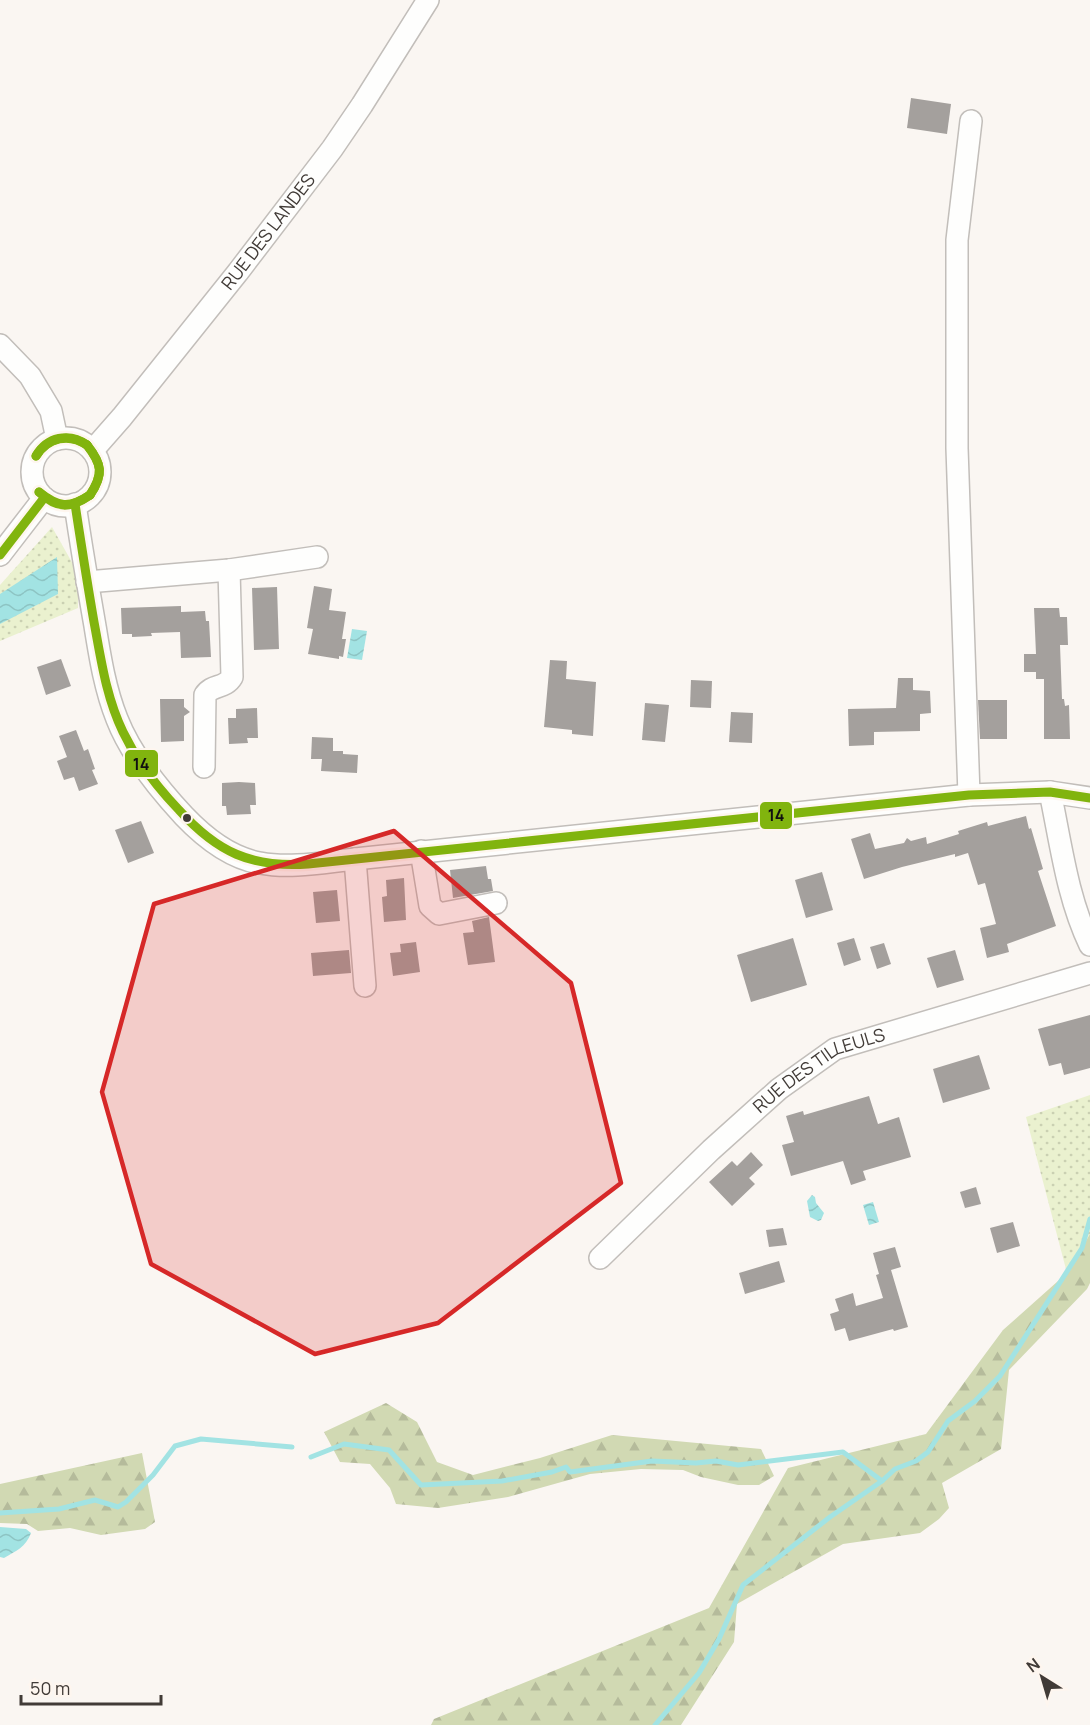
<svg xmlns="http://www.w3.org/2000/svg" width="1090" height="1725" font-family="Manrope,sans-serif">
	<defs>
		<pattern id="grass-dots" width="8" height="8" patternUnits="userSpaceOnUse" patternTransform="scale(1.5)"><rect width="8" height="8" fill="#eaf1cf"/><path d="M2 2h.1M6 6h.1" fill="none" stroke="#cad0b2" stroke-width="1.8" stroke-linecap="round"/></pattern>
		<pattern id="forest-firs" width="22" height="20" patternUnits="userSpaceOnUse" patternTransform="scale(1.5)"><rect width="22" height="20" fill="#d1d9b3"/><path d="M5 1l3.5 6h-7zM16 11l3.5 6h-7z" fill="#b5bb9b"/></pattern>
		<pattern id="water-waves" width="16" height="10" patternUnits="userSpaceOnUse" patternTransform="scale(1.5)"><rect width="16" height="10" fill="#a2e3e3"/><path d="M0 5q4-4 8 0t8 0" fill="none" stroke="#8dc4c3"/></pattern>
	</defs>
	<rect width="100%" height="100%" fill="#faf6f2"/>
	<g fill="url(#grass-dots)">
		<polygon points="52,527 78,573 78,608 0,641 0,585"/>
		<polygon points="1090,1095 1090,1234 1067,1273 1026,1117"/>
	</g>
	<g fill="url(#forest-firs)">
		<polygon points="1090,1234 1090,1283 1087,1289 1009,1370 1001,1449 942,1483 949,1508 939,1519 920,1533 843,1544 737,1604 734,1642 681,1725 431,1725 434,1719 709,1608 788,1468 926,1434 1003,1330 1067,1273"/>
		<polygon points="386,1403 417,1422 437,1462 473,1475 540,1458 612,1435 761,1449 774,1476 759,1485 738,1485 701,1477 683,1470 641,1469 590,1474 508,1497 438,1508 396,1504 390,1488 370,1464 340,1462 324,1432"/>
		<polygon points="142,1453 155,1522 145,1529 101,1535 70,1528 38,1531 27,1524 0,1523 0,1484"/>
	</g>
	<g fill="url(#water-waves)">
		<polygon points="57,557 58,594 0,624 0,594"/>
		<polygon points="352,629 367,631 362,660 347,658"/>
		<polygon points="812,1195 815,1197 816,1203 824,1213 821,1220 818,1221 810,1217 807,1201"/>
		<polygon points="873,1202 879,1222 869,1225 863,1205"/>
		<path d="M0,1527L26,1529L31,1533C26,1547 16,1551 4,1558L0,1557Z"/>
	</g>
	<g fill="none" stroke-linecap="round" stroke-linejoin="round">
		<g stroke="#a2e3e3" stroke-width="5">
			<polyline points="311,1457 344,1444 389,1450 421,1485 502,1481 552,1472 566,1467 570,1472 652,1461 696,1463 716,1461 738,1465 843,1452 882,1481 895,1469 916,1461 928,1452 948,1421 975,1401 1000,1376 1082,1248 1090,1219"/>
			<polyline points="0,1513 59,1509 95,1500 118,1507 126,1502 153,1475 175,1446 201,1439 292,1447"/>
			<polyline points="655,1725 699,1673 719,1639 743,1585 830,1517 882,1481"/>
		</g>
	</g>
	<g fill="#a4a09d">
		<polygon points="911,98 951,104 947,134 907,128"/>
		<polygon points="314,586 332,589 329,610 346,612 342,639 346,639 343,657 339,656 339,659 308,654 313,629 307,628"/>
		<polygon points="277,587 279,649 254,650 252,588"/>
		<polygon points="181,606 181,612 205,611 206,621 209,621 211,657 181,658 180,632 151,633 152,636 132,637 132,634 122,634 121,608"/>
		<polygon points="1034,608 1059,608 1060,617 1067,617 1068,645 1060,645 1062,699 1064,699 1065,706 1069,705 1070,739 1044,739 1044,679 1036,679 1036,672 1024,672 1024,654 1036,654"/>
		<polygon points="61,659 71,686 46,695 37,667"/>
		<polygon points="550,660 567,661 566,679 596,682 593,736 572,734 572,730 544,727"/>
		<polygon points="898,678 913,678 913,690 930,691 931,713 920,714 920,731 874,732 874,745 849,746 848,709 896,708"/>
		<polygon points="691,680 712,681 711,708 690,707"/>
		<polygon points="160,699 184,699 184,707 190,712 184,716 184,741 161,742"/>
		<polygon points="978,700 1007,700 1007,739 980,739"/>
		<polygon points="645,703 669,705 665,742 642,740"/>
		<polygon points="257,708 258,738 247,738 248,743 229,744 228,718 236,718 236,709"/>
		<polygon points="731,712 753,713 752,743 729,742"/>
		<polygon points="76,730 84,751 88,749 95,769 92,770 98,784 79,791 74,777 64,780 57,761 67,757 59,736"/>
		<polygon points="312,737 333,738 333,751 343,751 343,754 358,755 357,773 321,771 322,759 311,759"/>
		<polygon points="239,782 255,783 256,805 250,805 251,814 227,815 226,806 222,806 222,783"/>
		<polygon points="1026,816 1029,829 1031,828 1043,869 1038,871 1056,926 1007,944 1009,952 987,958 980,928 996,924 985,883 978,885 968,853 955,857 955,854 902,867 864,879 851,839 870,833 875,849 904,843 907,838 911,841 926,837 927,844 959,834 958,831 987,822 988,826"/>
		<polygon points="141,821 154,853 128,863 115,830"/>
		<polygon points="486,866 488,879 491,879 493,891 453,898 450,870"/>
		<polygon points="822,872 833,910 806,918 795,880"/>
		<polygon points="404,878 406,920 384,922 382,897 387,896 386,880"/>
		<polygon points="337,890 340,921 316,923 313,892"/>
		<polygon points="489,917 495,962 468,965 463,933 474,932 472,921"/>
		<polygon points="793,938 807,985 751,1002 737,955"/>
		<polygon points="854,938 861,960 844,966 837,943"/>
		<polygon points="416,942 420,972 393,976 390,953 401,952 400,944"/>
		<polygon points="884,943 891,964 877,969 870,947"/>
		<polygon points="349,950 351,973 313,976 311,953"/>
		<polygon points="955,950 964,980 937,988 927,958"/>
		<polygon points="1090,1015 1090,1068 1064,1075 1061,1063 1049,1066 1038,1029"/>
		<polygon points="979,1055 990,1089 943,1103 933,1069"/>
		<polygon points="869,1096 878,1124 899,1117 911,1157 863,1171 866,1180 851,1185 843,1161 791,1176 782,1145 794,1142 786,1116 803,1111 804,1115"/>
		<polygon points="751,1152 763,1165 749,1178 755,1184 732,1206 709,1182 732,1161 737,1166"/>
		<polygon points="976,1187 981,1204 965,1208 960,1192"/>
		<polygon points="1013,1222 1020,1246 997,1253 990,1228"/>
		<polygon points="783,1228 787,1245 769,1247 766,1230"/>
		<polygon points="895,1247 901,1267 891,1270 908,1327 894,1331 893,1329 849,1341 845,1328 835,1331 830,1314 839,1311 835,1299 853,1293 856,1306 883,1298 876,1275 879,1274 873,1253"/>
		<polygon points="779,1261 785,1282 745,1294 739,1273"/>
	</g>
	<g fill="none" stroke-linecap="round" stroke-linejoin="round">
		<defs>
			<g id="minor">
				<polyline points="0,345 30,376 51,411 57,439"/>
				<circle cx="66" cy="472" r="34"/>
				<path id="s1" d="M93,450L122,417L238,272L332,149L362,105L428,0"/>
				<path d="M75,504C81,545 88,586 95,626C100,657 105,689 117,719C131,755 158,788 184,816C204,837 230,858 260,863C291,869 325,862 355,859L969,795L1050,792L1090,798"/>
				<polyline points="0,555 44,498"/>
				<polyline points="87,582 229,570 317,557"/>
				<path d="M204,767L205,695C212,684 225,689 232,677L229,570"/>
				<path d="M1050,792C1061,844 1067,897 1090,945"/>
				<polyline points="969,795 957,448 957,240 971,121"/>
				<polyline points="421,851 430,906 439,914 496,903"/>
				<polyline points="355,859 365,986"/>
				<path id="s2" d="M600,1258L711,1150L779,1089L835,1049L1090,973"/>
			</g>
		</defs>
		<use href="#minor" stroke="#c2beba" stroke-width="24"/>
		<use href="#minor" stroke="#fefefd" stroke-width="21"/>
		<defs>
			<g id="bus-1">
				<path d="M87,445C102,464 104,474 90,495"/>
				<path d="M87,445C102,464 104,474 90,495"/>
				<path d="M36,456C47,437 69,432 87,445"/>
				<path d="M36,456C48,437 69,433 87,445"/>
				<path d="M39,492C58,507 69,509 90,495"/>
				<path d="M39,492C57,509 70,509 90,495"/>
				<path d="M75,504C81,543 87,582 94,622C101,659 106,697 123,732C137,761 157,787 179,810C217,852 251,868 308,864L969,795L1050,792L1090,798"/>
				<polyline points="0,555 44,498"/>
			</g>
		</defs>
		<use href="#bus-1" stroke="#fef6ef" stroke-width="14"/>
		<use href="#bus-1" stroke="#81b40e" stroke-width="9"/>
	</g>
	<path fill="#d62828" fill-opacity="0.2" stroke="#d62828" stroke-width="4.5" stroke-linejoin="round" d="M394,831L571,983L621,1183L438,1323L315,1354L151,1264L102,1092L154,904Z"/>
	<circle fill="#413b37" stroke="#fef6ef" stroke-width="2" cx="187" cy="818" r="5"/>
	<g text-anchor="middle" stroke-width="6" stroke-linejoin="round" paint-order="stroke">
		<g font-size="18" fill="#413b37" stroke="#fef6ef">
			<text dy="6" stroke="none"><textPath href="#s1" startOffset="280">RUE DES LANDES</textPath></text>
			<text dy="6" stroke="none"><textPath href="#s2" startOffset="291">RUE DES TILLEULS</textPath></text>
		</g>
	</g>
	<g stroke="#fef6ef" stroke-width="2">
		<rect x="124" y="749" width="35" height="29" rx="6" fill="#81b40e"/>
		<rect x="759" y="801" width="34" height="29" rx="6" fill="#81b40e"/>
	</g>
	<g font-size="16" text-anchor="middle" font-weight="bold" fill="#111">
		<text x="141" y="770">14</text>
		<text x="776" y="821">14</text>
	</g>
	<g transform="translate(1042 1677) rotate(323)" stroke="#fef6ef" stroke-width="4.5" paint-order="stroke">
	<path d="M0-4.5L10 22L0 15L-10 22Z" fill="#413b37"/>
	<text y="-9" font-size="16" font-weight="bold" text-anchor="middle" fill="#413b37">N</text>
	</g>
	<path d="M21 1695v9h140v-9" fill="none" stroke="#413b37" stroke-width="3"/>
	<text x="30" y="1695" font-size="18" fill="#413b37" stroke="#fef6ef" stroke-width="4.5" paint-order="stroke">50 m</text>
</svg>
